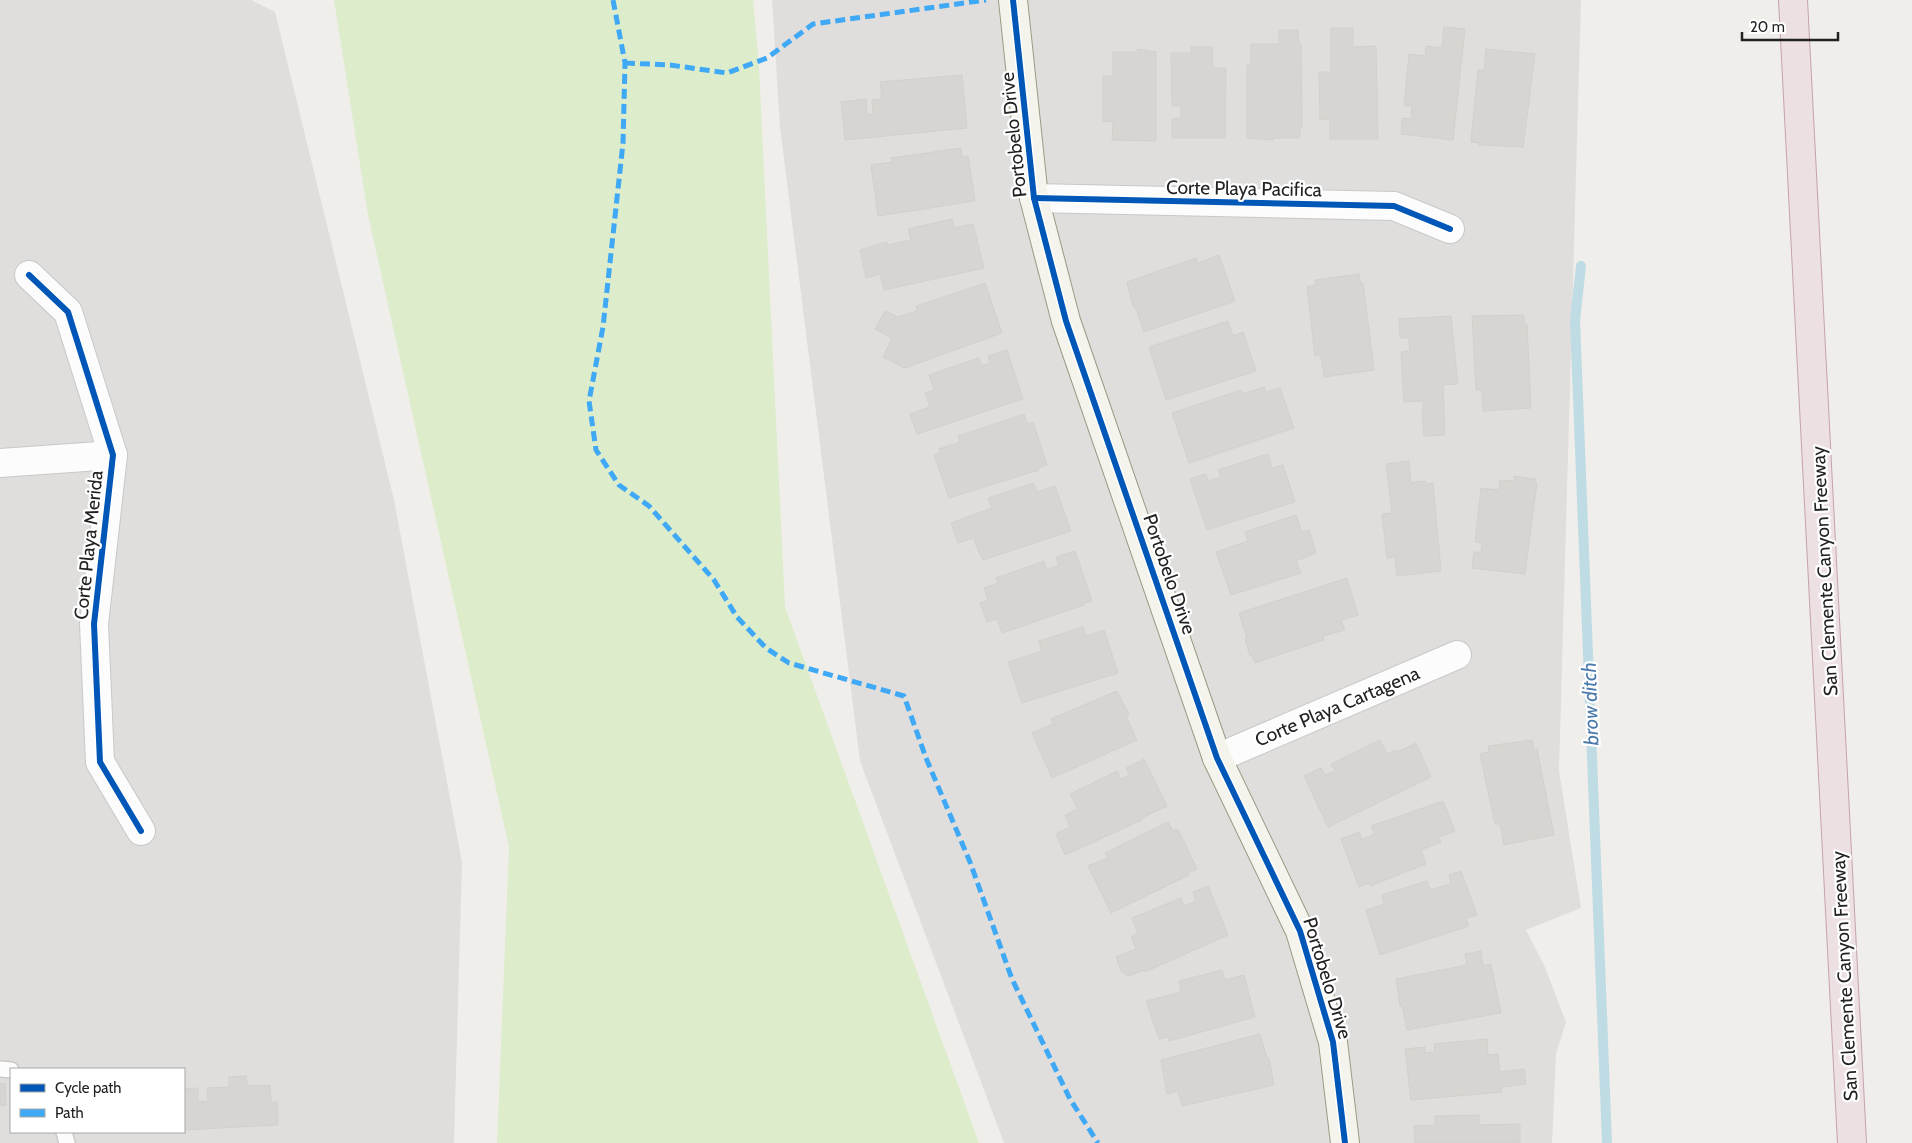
<svg xmlns="http://www.w3.org/2000/svg" width="1912" height="1143" font-family="Cabin,sans-serif">
	<rect width="100%" height="100%" fill="#f0eeeb"/>
	<g fill="#dfdedc" fill-rule="evenodd">
		<path d="M0,0H251L275,12L394,500L462,862L454,1143H0ZM11,1069H184V1132H11Z"/>
		<polygon points="772,0 1581,0 1559,771 1581,908 1526,930 1544,965 1566,1022 1556,1054 1552,1143 1004,1143 860,761 780,127"/>
	</g>
	<polygon fill="#ddeccb" points="334,0 753,0 759,66 785,607 979,1143 497,1143 509,847 368,215"/>
	<g fill="none" stroke-linecap="round" stroke-linejoin="round">
		<polyline stroke="#bfdbe3" stroke-width="10" points="1581,266 1575,320 1607,1143"/>
	</g>
	<g fill="#d7d4d2" stroke="#d3d0cc">
		<polygon points="1444,27 1465,29 1453,140 1401,134 1402,118 1411,119 1412,106 1404,106 1409,54 1425,56 1426,46 1442,48"/>
		<polygon points="1331,28 1353,28 1353,47 1376,46 1378,139 1330,139 1330,120 1320,119 1319,72 1331,72"/>
		<polygon points="1279,30 1298,30 1299,44 1301,44 1302,128 1300,128 1300,138 1273,138 1273,140 1247,138 1247,65 1251,65 1251,44 1279,44"/>
		<polygon points="1191,47 1212,47 1213,68 1226,68 1225,138 1172,138 1172,119 1181,118 1181,106 1172,106 1171,53 1191,53"/>
		<polygon points="1138,49 1156,52 1156,141 1112,140 1113,122 1103,121 1103,76 1113,76 1113,52 1135,52"/>
		<polygon points="1486,49 1535,54 1523,147 1479,145 1479,143 1471,142 1478,70 1484,70"/>
		<polygon points="962,75 967,128 845,140 841,102 866,99 867,114 873,114 872,100 882,99 880,82"/>
		<polygon points="961,148 962,157 968,156 975,201 878,216 871,165 892,162 891,158"/>
		<polygon points="952,219 954,228 973,224 984,268 884,290 880,274 866,278 860,250 887,242 887,245 911,240 908,229"/>
		<polygon points="1219,255 1235,301 1144,332 1135,306 1133,307 1127,282 1196,258 1198,263"/>
		<polygon points="1359,274 1361,284 1363,283 1374,370 1324,377 1321,355 1315,356 1307,287 1316,285 1315,280"/>
		<polygon points="985,283 1002,333 905,368 883,357 892,338 875,329 885,311 898,317 917,311 916,306"/>
		<polygon points="1524,315 1524,324 1527,324 1531,408 1483,411 1482,390 1476,390 1472,316"/>
		<polygon points="1451,316 1458,384 1443,385 1445,435 1424,436 1422,408 1424,408 1423,401 1404,402 1401,352 1410,351 1409,338 1400,338 1399,319"/>
		<polygon points="1228,321 1233,336 1243,332 1256,371 1166,400 1149,347"/>
		<polygon points="1007,350 1023,399 917,434 910,414 930,407 925,393 934,390 929,375 979,358 981,366 990,363 988,356"/>
		<polygon points="1264,387 1266,392 1280,388 1294,428 1189,463 1172,413 1241,390 1243,394"/>
		<polygon points="1024,414 1027,424 1033,422 1047,465 1038,468 1039,470 949,498 934,455 941,452 939,449 960,442 958,436"/>
		<polygon points="1268,454 1272,468 1283,465 1295,502 1207,530 1190,479 1206,474 1208,481 1221,477 1218,470"/>
		<polygon points="1409,461 1411,485 1413,482 1425,481 1428,484 1433,483 1441,571 1397,576 1395,557 1387,558 1382,514 1392,513 1386,464"/>
		<polygon points="1514,476 1536,479 1535,483 1537,483 1525,574 1472,568 1474,552 1481,552 1482,543 1475,542 1481,488 1499,490 1500,480 1514,481"/>
		<polygon points="1033,483 1037,492 1055,486 1071,531 983,560 974,541 976,537 958,543 951,523 992,508 988,498"/>
		<polygon points="1296,515 1302,532 1309,530 1316,553 1296,561 1301,573 1231,595 1216,552 1248,541 1245,532"/>
		<polygon points="1075,551 1092,601 1083,603 1084,605 1002,633 997,619 987,622 980,603 988,600 984,588 998,583 996,578 1044,561 1047,570 1059,565 1056,557"/>
		<polygon points="1347,578 1358,615 1341,620 1345,630 1323,636 1324,640 1255,663 1252,655 1250,656 1245,639 1247,638 1239,613"/>
		<polygon points="1083,627 1086,636 1104,630 1118,673 1022,703 1008,662 1042,651 1039,641"/>
		<polygon points="1117,691 1129,715 1126,716 1137,740 1052,778 1032,733 1053,724 1051,719"/>
		<polygon points="1380,740 1387,754 1396,750 1397,752 1416,743 1431,777 1328,827 1304,776 1321,768 1325,775 1335,771 1331,764"/>
		<polygon points="1532,740 1534,750 1537,749 1554,835 1504,845 1500,824 1495,824 1480,754 1489,752 1488,746"/>
		<polygon points="1144,759 1167,806 1142,818 1142,820 1065,855 1056,834 1070,827 1065,815 1078,809 1070,794 1117,771 1121,779 1130,775 1126,768"/>
		<polygon points="1443,801 1455,831 1439,837 1441,842 1421,850 1426,864 1370,886 1369,883 1359,887 1341,839 1359,832 1362,839 1375,834 1371,826"/>
		<polygon points="1168,822 1173,831 1178,829 1197,869 1188,873 1189,875 1111,913 1088,866 1108,858 1105,853"/>
		<polygon points="1461,871 1477,915 1466,918 1469,926 1380,955 1366,910 1384,904 1382,895 1427,881 1430,890 1451,884 1449,875"/>
		<polygon points="1208,886 1228,935 1145,972 1144,970 1129,976 1122,972 1116,957 1136,949 1131,937 1138,933 1132,918 1181,898 1184,906 1196,901 1193,892"/>
		<polygon points="1481,951 1483,966 1491,964 1501,1013 1407,1030 1402,1005 1400,1006 1396,979 1467,965 1465,954"/>
		<polygon points="1222,970 1225,980 1244,975 1255,1017 1169,1041 1168,1037 1159,1039 1146,1001 1181,992 1179,981"/>
		<polygon points="1260,1034 1267,1058 1269,1058 1274,1085 1182,1106 1178,1091 1167,1094 1161,1060"/>
		<polygon points="1487,1039 1488,1055 1498,1054 1500,1072 1524,1069 1526,1084 1502,1087 1502,1092 1411,1100 1405,1049 1425,1047 1425,1053 1435,1052 1434,1044"/>
		<polygon points="246,1076 247,1086 270,1085 271,1102 277,1102 278,1125 184,1130 184,1089 198,1088 198,1102 208,1101 207,1088 229,1087 229,1077"/>
		<polygon points="5,1083 6,1105 0,1106 0,1084"/>
		<polygon points="1479,1115 1479,1125 1520,1124 1520,1143 1415,1143 1414,1126 1435,1125 1435,1116"/>
	</g>
	<g fill="none" stroke-linecap="round" stroke-linejoin="round">
		<defs>
			<g id="lane">
				<polyline points="0,1069 11,1070"/>
				<polyline points="64,1132 67,1143"/>
			</g>
			<g id="street">
				<polyline points="1034,198 1394,206 1450,229"/>
				<polyline points="29,275 68,312 113,455 94,624 100,762 141,831"/>
				<polyline points="0,463 113,455"/>
				<polyline points="1217,758 1457,655"/>
			</g>
			<polyline id="secondary" points="1013,0 1034,198 1066,321 1217,758 1300,931 1333,1042 1345,1143"/>
			<polyline id="highway" points="1793,0 1852,1143"/>
		</defs>
		<use href="#lane" stroke="#c9c8c7" stroke-width="18"/>
		<use href="#street" stroke="#c9c8c7" stroke-width="30"/>
		<use href="#secondary" stroke="#999a82" stroke-width="30"/>
		<use href="#highway" stroke="#c5a2ac" stroke-width="30"/>
		<use href="#lane" stroke="#fdfcfc" stroke-width="15"/>
		<use href="#street" stroke="#fdfcfc" stroke-width="28"/>
		<use href="#secondary" stroke="#f4f4ed" stroke-width="28"/>
		<use href="#highway" stroke="#ece0e2" stroke-width="28"/>
		<g stroke="#3fa9f5" stroke-width="5" stroke-dasharray="10 5" stroke-linecap="butt">
			<polyline points="613,0 625,63 623,143 603,327 589,401 596,450 619,485 649,506 714,580 737,617 766,648 789,663 904,696 926,758 970,862 1012,979 1070,1099 1098,1143"/>
			<polyline points="625,63 670,65 727,73 767,58 813,24 986,0"/>
		</g>
		<defs>
			<g id="cycleway">
				<polyline points="1013,0 1034,198 1066,321 1217,758 1300,931 1333,1042 1345,1143"/>
				<polyline points="1034,198 1394,206 1450,229"/>
				<polyline points="29,275 68,312 113,455 94,624 100,762 141,831"/>
			</g>
		</defs>
		<use href="#cycleway" stroke="#fff" stroke-width="9"/>
		<use href="#cycleway" stroke="#0057b8" stroke-width="6"/>
	</g>
	<g text-anchor="middle" stroke-width="4.5" stroke-linejoin="round" paint-order="stroke">
		<g font-size="19" fill="#222" stroke="#fff">
			<text transform="translate(1013 135) rotate(-96)" y="7">Portobelo Drive</text>
			<text transform="translate(1244 188) rotate(1)" y="7">Corte Playa Pacifica</text>
			<text transform="translate(88 545) rotate(-84)" y="7">Corte Playa Merida</text>
			<text transform="translate(1824 571) rotate(-93)" y="7">San Clemente Canyon Freeway</text>
			<text transform="translate(1170 574) rotate(71)" y="7">Portobelo Drive</text>
			<text transform="translate(1337 706) rotate(-23)" y="7">Corte Playa Cartagena</text>
			<text transform="translate(1844 976) rotate(-93)" y="7">San Clemente Canyon Freeway</text>
			<text transform="translate(1328 978) rotate(73)" y="7">Portobelo Drive</text>
		</g>
		<g font-size="20" font-style="italic" fill="#4a7aab" stroke="#fff">
			<text transform="translate(1590 704) rotate(-92)" y="7">brow ditch</text>
		</g>
	</g>
	<rect x="10" y="1068" width="175" height="65" fill="#ffffff" stroke="#a7a7a7"/>
	<rect x="20" y="1084" width="25" height="8" fill="#0057b8" stroke="#a7a7a7"/>
	<text x="55" y="1093" font-size="15" fill="#222222">Cycle path</text>
	<rect x="20" y="1109" width="25" height="8" fill="#3fa9f5" stroke="#a7a7a7"/>
	<text x="55" y="1118" font-size="15" fill="#222222">Path</text>
	<path d="M1742 32v8h96v-8" fill="none" stroke="#222222" stroke-width="2.5"/>
	<text x="1750" y="32" font-size="15" fill="#222222" stroke="#ffffff" stroke-width="4" paint-order="stroke">20 m</text>
</svg>
